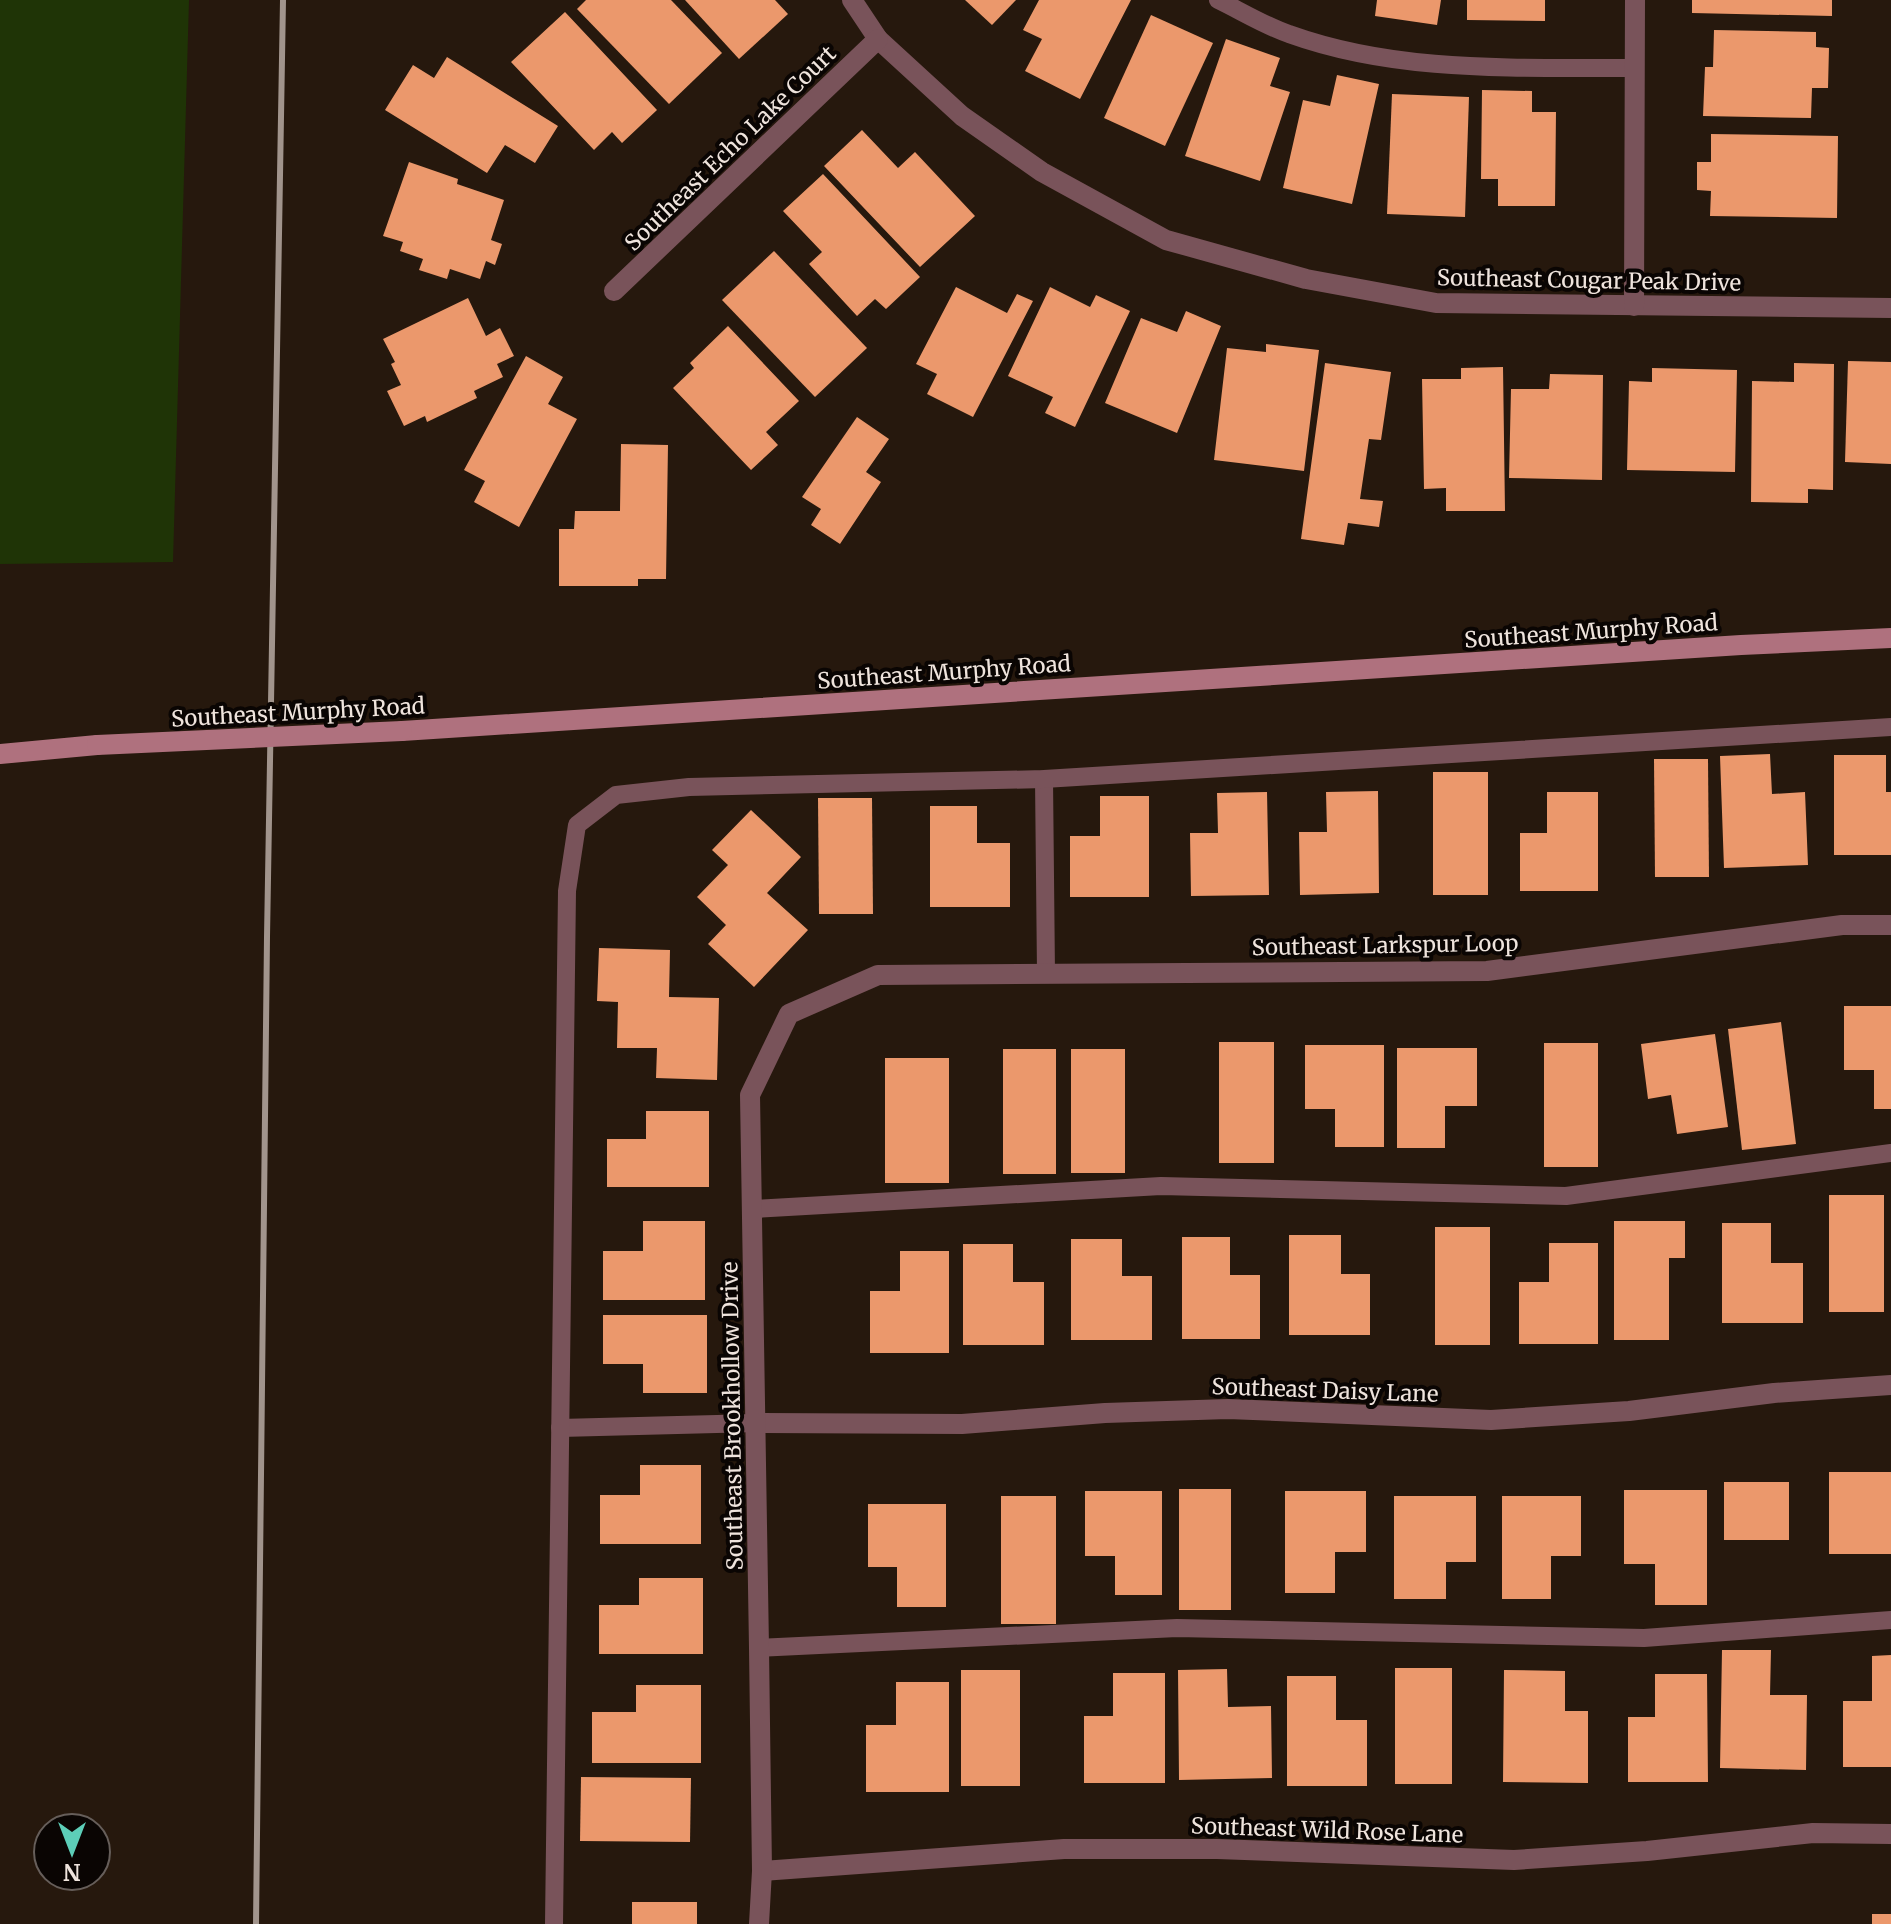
<svg xmlns="http://www.w3.org/2000/svg" width="1891" height="1924" font-family="Merriweather,serif">
	<rect width="100%" height="100%" fill="#26180d"/>
	<polygon fill="#1f3406" points="0,0 189,0 173,562 0,564"/>
	<g fill="#eb986c">
		<polygon points="586,0 671,0 722,53 669,104 577,9"/>
		<polygon points="685,0 775,0 788,14 739,59"/>
		<polygon points="965,0 1016,0 992,25"/>
		<polygon points="1039,0 1131,0 1080,99 1025,71 1042,39 1023,30"/>
		<polygon points="1377,0 1441,0 1437,25 1375,16"/>
		<polygon points="1467,0 1545,0 1545,21 1467,20"/>
		<polygon points="1692,0 1832,0 1832,16 1692,13"/>
		<polygon points="565,12 657,110 622,143 612,132 594,150 511,62"/>
		<polygon points="1151,15 1213,43 1165,146 1104,118"/>
		<polygon points="1714,30 1816,32 1816,47 1829,48 1828,88 1812,88 1811,118 1703,116 1705,67 1713,67"/>
		<polygon points="1226,39 1280,58 1270,86 1290,92 1260,181 1185,156"/>
		<polygon points="447,57 558,126 535,163 505,145 487,173 385,110 413,65 434,78"/>
		<polygon points="1337,75 1379,84 1352,204 1283,188 1303,100 1330,106"/>
		<polygon points="1482,90 1532,91 1532,112 1556,112 1555,206 1498,206 1498,179 1481,179"/>
		<polygon points="1392,94 1469,97 1465,217 1387,214"/>
		<polygon points="862,130 898,168 915,152 975,216 920,267 824,166"/>
		<polygon points="1711,134 1838,136 1837,218 1710,216 1711,191 1697,190 1697,162 1711,162"/>
		<polygon points="409,162 458,179 457,184 504,200 491,240 502,244 495,265 486,261 480,279 450,269 447,279 419,270 423,259 400,251 403,242 383,236"/>
		<polygon points="823,174 920,277 886,309 875,299 857,316 809,264 822,252 783,211"/>
		<polygon points="774,251 867,348 815,397 722,300"/>
		<polygon points="956,287 1007,313 1017,294 1033,301 973,417 927,394 937,374 916,364"/>
		<polygon points="1050,287 1090,307 1096,295 1130,311 1075,427 1045,413 1053,397 1008,376"/>
		<polygon points="468,298 486,336 500,328 514,356 497,364 503,377 474,391 477,398 427,422 425,416 404,426 387,391 401,385 391,364 395,362 383,339"/>
		<polygon points="1186,311 1221,326 1177,433 1105,403 1141,318 1177,332"/>
		<polygon points="728,326 799,401 766,432 778,445 751,470 673,388 694,368 690,363"/>
		<polygon points="1266,344 1319,350 1304,471 1214,460 1227,348 1266,352"/>
		<polygon points="526,356 563,377 548,404 577,419 519,527 474,502 485,481 464,470"/>
		<polygon points="1848,361 1891,362 1891,464 1845,462"/>
		<polygon points="1325,363 1391,372 1381,440 1369,439 1360,499 1383,501 1379,527 1348,523 1344,545 1301,539"/>
		<polygon points="1794,363 1834,364 1833,490 1808,489 1808,503 1751,502 1752,381 1794,382"/>
		<polygon points="1503,367 1505,511 1446,511 1446,488 1424,489 1422,379 1461,379 1461,368"/>
		<polygon points="1652,368 1737,370 1735,472 1627,470 1629,381 1652,382"/>
		<polygon points="1550,374 1603,375 1602,480 1509,478 1511,389 1549,389"/>
		<polygon points="857,417 889,439 866,472 881,482 840,544 811,525 821,509 802,497"/>
		<polygon points="621,444 668,445 666,579 638,579 638,586 559,586 559,529 574,529 575,511 620,511"/>
		<polygon points="1770,754 1772,794 1805,792 1808,865 1724,868 1720,756"/>
		<polygon points="1834,755 1886,755 1886,792 1891,792 1891,855 1834,855"/>
		<polygon points="1654,759 1708,759 1709,877 1655,877"/>
		<rect x="1433" y="772" width="55" height="123"/>
		<polygon points="1378,791 1379,893 1300,895 1299,832 1327,832 1326,792"/>
		<polygon points="1267,792 1269,895 1191,896 1190,833 1218,833 1217,793"/>
		<polygon points="1547,792 1598,792 1598,891 1520,891 1520,833 1547,833"/>
		<polygon points="1100,796 1149,796 1149,897 1070,897 1070,836 1100,836"/>
		<polygon points="818,798 872,798 873,914 819,914"/>
		<polygon points="930,806 977,806 977,843 1010,843 1010,907 930,907"/>
		<polygon points="751,810 801,857 767,893 808,930 754,987 708,944 726,925 697,897 728,865 712,850"/>
		<polygon points="599,948 670,950 669,997 719,998 717,1080 656,1078 657,1048 617,1048 618,1002 597,1001"/>
		<polygon points="1844,1006 1891,1006 1891,1109 1874,1109 1874,1070 1844,1070"/>
		<polygon points="1781,1022 1796,1144 1742,1150 1728,1029"/>
		<polygon points="1715,1034 1728,1127 1677,1134 1671,1095 1648,1099 1641,1044"/>
		<rect x="1219" y="1042" width="55" height="121"/>
		<rect x="1544" y="1043" width="54" height="124"/>
		<polygon points="1305,1045 1384,1045 1384,1147 1335,1147 1335,1109 1305,1109"/>
		<polygon points="1397,1048 1477,1048 1477,1106 1445,1106 1445,1148 1397,1148"/>
		<rect x="1003" y="1049" width="53" height="125"/>
		<rect x="1071" y="1049" width="54" height="124"/>
		<rect x="885" y="1058" width="64" height="125"/>
		<polygon points="646,1111 709,1111 709,1187 607,1187 607,1139 646,1139"/>
		<rect x="1829" y="1195" width="55" height="117"/>
		<polygon points="643,1221 705,1221 705,1300 603,1300 603,1251 643,1251"/>
		<polygon points="1614,1221 1685,1221 1685,1258 1669,1258 1669,1340 1614,1340"/>
		<polygon points="1722,1223 1771,1223 1771,1263 1803,1263 1803,1323 1722,1323"/>
		<rect x="1435" y="1227" width="55" height="118"/>
		<polygon points="1289,1235 1341,1235 1341,1274 1370,1274 1370,1335 1289,1335"/>
		<polygon points="1182,1237 1230,1237 1230,1275 1260,1275 1260,1339 1182,1339"/>
		<polygon points="1071,1239 1122,1239 1122,1276 1152,1276 1152,1340 1071,1340"/>
		<polygon points="1549,1243 1598,1243 1598,1344 1519,1344 1519,1282 1549,1282"/>
		<polygon points="963,1244 1013,1244 1013,1282 1044,1282 1044,1345 963,1345"/>
		<polygon points="900,1251 949,1251 949,1353 870,1353 870,1291 900,1291"/>
		<polygon points="603,1315 707,1315 707,1393 643,1393 643,1364 603,1364"/>
		<polygon points="640,1465 701,1465 701,1544 600,1544 600,1495 640,1495"/>
		<rect x="1829" y="1472" width="62" height="82"/>
		<rect x="1724" y="1482" width="65" height="58"/>
		<rect x="1179" y="1489" width="52" height="121"/>
		<polygon points="1624,1490 1707,1490 1707,1605 1655,1605 1655,1564 1624,1564"/>
		<polygon points="1085,1491 1162,1491 1162,1595 1115,1595 1115,1556 1085,1556"/>
		<polygon points="1285,1491 1366,1491 1366,1552 1335,1552 1335,1593 1285,1593"/>
		<rect x="1001" y="1496" width="55" height="128"/>
		<polygon points="1394,1496 1476,1496 1476,1562 1446,1562 1446,1599 1394,1599"/>
		<polygon points="1502,1496 1581,1496 1581,1556 1551,1556 1551,1599 1502,1599"/>
		<polygon points="868,1504 946,1504 946,1607 897,1607 897,1567 868,1567"/>
		<polygon points="639,1578 703,1578 703,1654 599,1654 599,1605 639,1605"/>
		<polygon points="1722,1650 1771,1650 1770,1695 1807,1695 1806,1770 1720,1768"/>
		<polygon points="1891,1655 1891,1767 1843,1767 1843,1701 1872,1701 1872,1656"/>
		<rect x="1395" y="1668" width="57" height="116"/>
		<polygon points="1227,1669 1228,1707 1271,1706 1272,1778 1179,1780 1178,1670"/>
		<rect x="961" y="1670" width="59" height="116"/>
		<polygon points="1504,1670 1565,1671 1565,1711 1588,1711 1588,1783 1503,1782"/>
		<polygon points="1113,1673 1165,1673 1165,1783 1084,1783 1084,1716 1113,1716"/>
		<polygon points="1655,1674 1707,1674 1708,1782 1628,1782 1628,1717 1655,1717"/>
		<polygon points="1287,1676 1336,1676 1336,1720 1367,1720 1367,1786 1287,1786"/>
		<polygon points="896,1682 949,1682 949,1792 866,1792 866,1725 896,1725"/>
		<polygon points="636,1685 701,1685 701,1763 592,1763 592,1712 636,1712"/>
		<polygon points="581,1777 691,1778 690,1842 580,1841"/>
		<rect x="632" y="1902" width="65" height="22"/>
		<rect x="1872" y="1914" width="19" height="10"/>
	</g>
	<g fill="none" stroke-linecap="round" stroke-linejoin="round">
		<g stroke="#79535a" stroke-width="18">
			<path d="M1218,0C1241,11 1265,26 1289,34C1400,74 1519,67 1634,68"/>
			<polyline points="1044,779 1046,974"/>
			<polyline points="753,1209 1161,1186 1566,1196 1891,1153"/>
			<polyline points="560,1428 756,1423"/>
			<polyline points="759,1648 1177,1628 1644,1638 1891,1620"/>
			<polyline points="554,1924 567,891 577,825 616,795 689,787 1044,779 1891,727"/>
		</g>
		<g stroke="#79535a" stroke-width="20">
			<polyline points="852,0 878,39 962,116 1042,172 1166,240 1306,279 1436,303 1891,308"/>
			<polyline points="614,291 878,39"/>
			<polyline points="1634,306 1635,0"/>
			<polyline points="756,1423 962,1424 1105,1413 1228,1409 1491,1420 1629,1411 1774,1393 1891,1385"/>
			<polyline points="762,1871 1064,1849 1217,1849 1514,1860 1647,1851 1813,1833 1891,1834"/>
			<polyline points="759,1924 762,1871 759,1648 750,1095 789,1014 878,975 1487,971 1842,925 1891,925"/>
		</g>
		<g stroke="#af717e" stroke-width="20">
			<polyline points="402,731 1741,645 1891,638"/>
			<polyline points="0,754 97,745"/>
		</g>
		<polyline stroke="#a1948c" stroke-width="6" points="256,1924 267,937 283,0"/>
		<polyline stroke="#af717e" stroke-width="20" points="97,745 402,731"/>
	</g>
	<g text-anchor="middle" stroke-width="8" stroke-linejoin="round" paint-order="stroke">
		<g font-size="22" fill="#efe4dd" stroke="#0a0503">
			<text transform="translate(730 148) rotate(-44)" y="8">Southeast Echo Lake Court</text>
			<text transform="translate(1589 280) rotate(1)" y="8">Southeast Cougar Peak Drive</text>
			<text transform="translate(1591 631) rotate(-4)" y="8">Southeast Murphy Road</text>
			<text transform="translate(944 672) rotate(-4)" y="8">Southeast Murphy Road</text>
			<text transform="translate(298 712) rotate(-3)" y="8">Southeast Murphy Road</text>
			<text transform="translate(1385 945) rotate(-1)" y="8">Southeast Larkspur Loop</text>
			<text transform="translate(1325 1390) rotate(2)" y="8">Southeast Daisy Lane</text>
			<text transform="translate(732 1416) rotate(-91)" y="8">Southeast Brookhollow Drive</text>
			<text transform="translate(1327 1830) rotate(2)" y="8">Southeast Wild Rose Lane</text>
		</g>
	</g>
	<g transform="translate(72 1852) rotate(180)"><circle r="38" fill="#0a0503" stroke="#665e5a" stroke-width="2"/>
	<path d="M0-6L14 30L0 20L-14 30Z" fill="#5dceb8"/>
	<text y="-12" font-size="22" font-weight="bold" text-anchor="middle" fill="#efe4dd">N</text>
	</g>
</svg>
